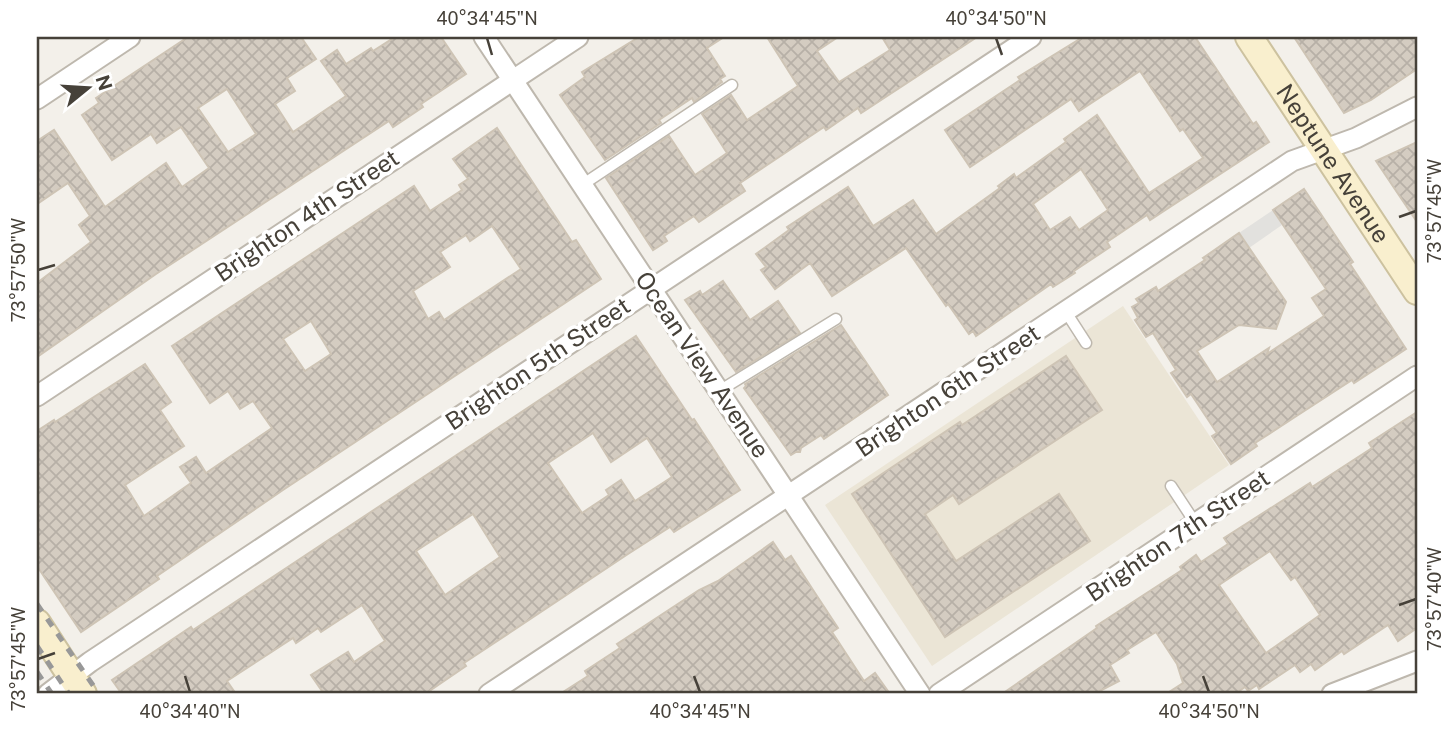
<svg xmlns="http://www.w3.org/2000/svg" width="1454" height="731" font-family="'Public Sans',sans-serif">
	<defs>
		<pattern id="building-cross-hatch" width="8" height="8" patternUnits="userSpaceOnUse" patternTransform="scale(1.75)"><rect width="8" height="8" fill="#d4ccc1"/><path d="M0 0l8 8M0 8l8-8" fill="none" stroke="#b7b0a7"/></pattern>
	</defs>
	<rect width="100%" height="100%" fill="#f3f0ea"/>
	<polygon fill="#ebe5d6" points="1123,306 1229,465 932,666 825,505"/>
	<polygon fill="#e2e1de" points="1273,210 1282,225 1249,248 1239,233"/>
	<g fill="url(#building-cross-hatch)" stroke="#cec4b5" stroke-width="2" fill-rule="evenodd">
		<path d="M188,37H301L316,59L287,78L295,91L275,104L293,132L346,96L321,61L337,50L346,64L371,48L373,51L395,37H441L466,74L421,104L423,107L393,127L389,121L156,274L37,357V283L91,242L79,225L90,216L68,183L37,204V141L54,130L105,207L166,163L182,187L209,168L181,127L157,143L151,134L112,160L82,115L99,103L96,98ZM227,89L256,134L228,152L198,108Z"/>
		<polygon points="639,37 724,37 707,48 725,76 720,79 722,82 694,102 692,98 659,120 661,123 605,160 560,95 585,77 582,72"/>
		<polygon points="767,37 838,37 817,51 839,82 890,50 882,37 977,37 861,113 858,108 826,130 824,127 740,183 745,191 699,222 694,216 664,236 667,241 653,250 606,178 669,136 695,175 727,153 702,114 731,95 747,120 798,86"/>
		<path d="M1083,37H1195L1253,124L1256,122L1269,142L1150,220L1147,215L1107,242L1110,247L1074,271L1075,273L1053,287L1051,284L976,336L973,331L969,334L948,304L946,306L906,248L832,296L810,263L775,289L761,270L766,267L756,254L789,230L787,227L848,187L873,226L913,200L936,234L1000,188L998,186L1014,174L1016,178L1066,142L1064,139L1097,115L1149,193L1203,158L1183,129L1180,131L1140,71L1079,111L1071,99L970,167L945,130L1020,80L1018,77ZM1081,169L1108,210L1079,230L1070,217L1050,230L1033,204Z"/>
		<polygon points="1294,37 1417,37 1417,69 1371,100 1344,113"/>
		<path d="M497,128L572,242L576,240L601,279L283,490L157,576L159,579L81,632L37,566V431L54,420L55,422L145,364L171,402L160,410L184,446L125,485L144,516L191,483L180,467L196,457L206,473L272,428L253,401L240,409L228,391L210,403L172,346L414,186L430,211L462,190L459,185L468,179L453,159ZM492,226L521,269L444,320L439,312L428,319L413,291L450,267L440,252L466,235L470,241ZM311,321L331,354L305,371L283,339Z"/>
		<polygon points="1417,142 1417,222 1376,161"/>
		<polygon points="1304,189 1353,262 1350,264 1406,349 1354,383 1352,380 1295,417 1255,443 1257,446 1231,464 1212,436 1217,433 1191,394 1187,397 1171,373 1176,370 1153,333 1146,337 1135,320 1138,318 1132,307 1139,303 1136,299 1156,287 1158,291 1205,260 1203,258 1239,233 1286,302 1276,329 1239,325 1197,351 1217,382 1269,348 1267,354 1324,316 1312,298 1326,289 1273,210"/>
		<polygon points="723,281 750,320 778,301 800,333 736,372 685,300 700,291 702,295"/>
		<polygon points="841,325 888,395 824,439 821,435 801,448 800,452 796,452 791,455 744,388 746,386 745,384"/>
		<path d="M636,336L692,420L694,419L740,490L674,532L670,527L628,554L464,663L466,666L425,694H324L311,675L348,652L354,662L385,641L362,605L321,632L318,628L296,643L293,638L227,681L236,694H122L112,680L191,627L193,630ZM593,433L611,462L647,438L672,477L635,501L621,480L606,490L609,495L582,513L548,463ZM473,514L500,557L445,595L416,551Z"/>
		<polygon points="1066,356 1102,410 959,504 953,495 925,514 956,561 1059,494 1090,541 945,637 852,494 960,422 962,425"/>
		<path d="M1417,412V628L1398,641L1388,625L1344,654L1342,651L1315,670L1311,664L1300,672L1295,665L1259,689L1257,685L1248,691L1245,687L1235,694H1166L1183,683L1177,664L1156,632L1127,650L1129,653L1110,665L1119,681L1094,694H1002L1097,628L1096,626L1182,570L1180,567L1196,555L1201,562L1228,544L1224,538L1310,483L1312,487L1372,448L1369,443ZM1270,551L1291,580L1295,577L1320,615L1266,653L1219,585Z"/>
		<polygon points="773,542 785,560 791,556 815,593 838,628 832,632 864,681 875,673 890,694 560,694 588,676 585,671 620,648 617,644 699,590 718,581"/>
	</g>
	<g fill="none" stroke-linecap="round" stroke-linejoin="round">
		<defs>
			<g id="lane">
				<polyline points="582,185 732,85"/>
				<polyline points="1066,312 1086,343"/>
				<polyline points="719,391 836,319"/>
				<polyline points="1171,486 1196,524"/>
			</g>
			<g id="street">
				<polyline points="484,37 920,694"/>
				<polyline points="37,99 130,37"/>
				<polyline points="37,396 578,37"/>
				<polyline points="48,694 90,662 1031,37"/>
				<polyline points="489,694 1292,161 1356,138 1417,107"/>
				<polyline points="939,694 1417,376"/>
				<polyline points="1332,694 1417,661"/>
			</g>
			<g id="secondary">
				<path id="s1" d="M1249,37L1417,291"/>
				<polyline points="37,623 83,694"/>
			</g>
		</defs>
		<use href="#lane" stroke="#beb8ae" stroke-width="13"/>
		<use href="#street" stroke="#beb8ae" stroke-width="23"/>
		<use href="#secondary" stroke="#cdc29f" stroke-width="30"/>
		<use href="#lane" stroke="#fff" stroke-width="10"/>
		<use href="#street" stroke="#fff" stroke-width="19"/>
		<use href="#secondary" stroke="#f9efce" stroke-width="26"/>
		<g stroke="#989898" stroke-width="5" stroke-dasharray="9 9" stroke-linecap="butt">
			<polyline points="37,604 99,694"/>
			<polyline points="37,646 69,694"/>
			<polyline points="37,672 52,694"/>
		</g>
	</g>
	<path fill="none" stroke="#464139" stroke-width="2.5" d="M487,38L492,55M996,38L1002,55M1399,217L1416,211M38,270L55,265M1399,605L1416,599M38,659L55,653M185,676L190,692M694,676L700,692M1203,676L1209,692"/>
	<g text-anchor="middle" stroke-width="7" stroke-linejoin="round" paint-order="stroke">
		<g font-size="24" fill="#464139" stroke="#fff">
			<text dy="8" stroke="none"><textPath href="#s1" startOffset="152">Neptune Avenue</textPath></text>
			<text transform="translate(307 216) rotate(-34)" y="8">Brighton 4th Street</text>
			<text transform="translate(538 364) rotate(-34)" y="8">Brighton 5th Street</text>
			<text transform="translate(702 365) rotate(56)" y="8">Ocean View Avenue</text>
			<text transform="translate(948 391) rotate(-34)" y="8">Brighton 6th Street</text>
			<text transform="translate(1178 536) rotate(-34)" y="8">Brighton 7th Street</text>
		</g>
	</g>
	<rect width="1454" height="731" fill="none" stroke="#ffffff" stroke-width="77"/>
	<g transform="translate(88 88) rotate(72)" stroke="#ffffff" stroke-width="5" paint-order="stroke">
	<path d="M0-5L12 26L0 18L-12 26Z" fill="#464139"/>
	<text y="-10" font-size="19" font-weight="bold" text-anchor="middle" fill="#464139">N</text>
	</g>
	<rect x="38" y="38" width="1378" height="654" fill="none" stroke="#464139" stroke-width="2.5"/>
	<g font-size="18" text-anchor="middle" fill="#464139">
		<text x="487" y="25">40°34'45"N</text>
		<text x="996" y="25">40°34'50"N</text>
		<text transform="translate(1435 211) rotate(-90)" y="6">73°57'45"W</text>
		<text transform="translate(19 270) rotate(-90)" y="6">73°57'50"W</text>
		<text transform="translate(1435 599) rotate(-90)" y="6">73°57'40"W</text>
		<text transform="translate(19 659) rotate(-90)" y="6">73°57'45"W</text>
		<text x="190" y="718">40°34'40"N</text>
		<text x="700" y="718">40°34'45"N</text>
		<text x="1209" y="718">40°34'50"N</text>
	</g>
</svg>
